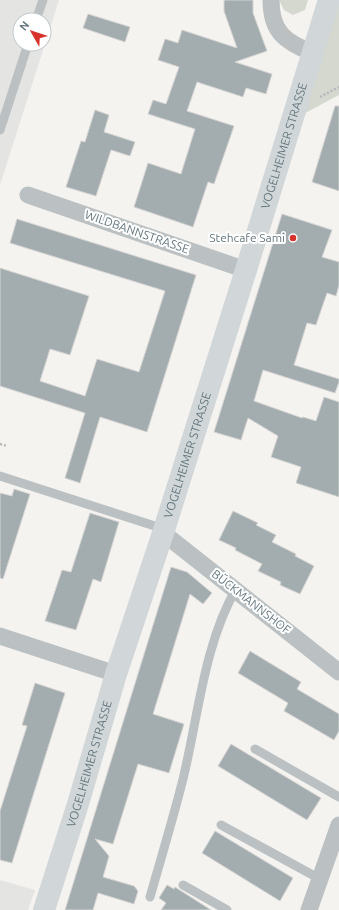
<svg xmlns="http://www.w3.org/2000/svg" width="339" height="910" font-family="Ubuntu,sans-serif">
	<rect width="100%" height="100%" fill="#f4f3f0"/>
	<g fill="#e4e5e3" fill-rule="evenodd">
		<path d="M0,0H59L0,185ZM20,20H44V44H20Z"/>
		<polygon points="0,880 35,890 28,910 0,910"/>
	</g>
	<g fill="#d4d8cf">
		<polygon points="279,0 308,0 305,10 293,15 284,10"/>
		<polygon points="339,0 339,95 294,119"/>
	</g>
	<g fill="#a3acaf" stroke="#d5d4d3">
		<polygon points="224,0 253,0 253,13 267,51 235,62 272,74 266,94 246,88 243,97 197,82 187,111 234,126 214,184 208,182 193,227 134,207 148,163 181,174 195,129 148,114 153,100 166,104 179,67 158,60 165,39 178,43 182,30 237,48 224,11"/>
		<polygon points="88,14 130,27 125,42 83,28"/>
		<polygon points="335,106 339,106 339,191 312,182"/>
		<polygon points="95,110 109,115 104,132 135,142 130,156 111,150 96,196 66,187 81,141 85,142"/>
		<polygon points="282,214 332,230 322,257 339,262 339,285 336,296 327,293 316,325 307,323 294,365 339,379 339,382 335,393 263,370 254,401 302,418 303,417 316,421 324,397 339,402 339,497 296,483 301,467 271,457 278,436 248,418 241,440 214,432"/>
		<polygon points="17,219 196,275 147,432 100,417 80,483 65,478 85,413 0,386 0,268 89,296 70,355 50,349 40,381 85,396 97,359 139,372 165,291 10,243"/>
		<polygon points="14,489 30,494 3,579 0,578 0,493 12,496"/>
		<polygon points="233,511 258,523 256,525 276,535 272,542 296,554 295,556 314,566 300,594 280,585 281,582 258,571 262,564 235,550 236,548 219,540"/>
		<polygon points="90,513 119,522 101,582 93,579 76,630 45,621 62,570 71,572"/>
		<polygon points="171,567 187,572 212,593 203,604 190,594 153,714 184,724 169,773 138,764 113,844 95,839 109,856 103,877 134,886 138,891 134,904 98,893 93,910 65,910"/>
		<polygon points="250,651 301,682 297,689 339,714 339,731 334,740 284,711 288,703 238,673"/>
		<polygon points="35,683 65,693 12,863 0,860 0,811 27,726 22,725"/>
		<polygon points="231,744 321,798 307,820 218,766"/>
		<polygon points="215,831 293,878 280,901 202,853"/>
		<polygon points="167,885 174,889 175,887 211,910 161,910 166,903 159,898"/>
	</g>
	<g fill="none" stroke-linecap="round" stroke-linejoin="round">
		<g stroke="#b5b9ba" stroke-width="2.5" stroke-dasharray="2 2" stroke-linecap="butt">
			<polyline points="320,97 339,87"/>
			<polyline points="0,444 7,446"/>
		</g>
		<g stroke="#bbc0c2" stroke-width="9">
			<polyline points="36,20 43,0"/>
			<polyline points="0,130 28,44"/>
			<polyline points="0,476 164,529"/>
			<polyline points="255,749 339,797"/>
			<polyline points="221,825 320,879"/>
			<polyline points="183,885 227,910"/>
			<path d="M150,897C161,858 173,819 183,779C198,718 204,644 236,589"/>
		</g>
		<g stroke="#bbc0c2" stroke-width="17">
			<path d="M271,0C271,32 285,42 313,53"/>
			<polyline points="28,195 246,270"/>
			<polyline points="163,533 339,672"/>
			<polyline points="0,636 116,674"/>
			<polyline points="309,910 339,825"/>
		</g>
		<path stroke="#d1d6d9" stroke-width="22" id="s1" d="M44,910L78,804L116,674L163,533L246,270L329,0"/>
	</g>
	<circle fill="#d7332c" stroke="#fff" stroke-width="1.5" cx="293" cy="238" r="4"/>
	<g text-anchor="middle" stroke-width="4" stroke-linejoin="round" paint-order="stroke">
		<g font-size="12" fill="#65787f" stroke="#fff">
			<text dy="4" stroke="none"><textPath href="#s1" startOffset="801">VOGELHEIMER STRASSE</textPath></text>
			<text transform="translate(137 232) rotate(19)" y="4">WILDBANNSTRASSE</text>
			<text dy="4" stroke="none"><textPath href="#s1" startOffset="477">VOGELHEIMER STRASSE</textPath></text>
			<text transform="translate(251 602) rotate(38)" y="4">BÜCKMANNSHOF</text>
			<text dy="4" stroke="none"><textPath href="#s1" startOffset="153">VOGELHEIMER STRASSE</textPath></text>
		</g>
		<g font-size="12" fill="#65787f" stroke="#fff" text-anchor="end">
			<text x="285" y="242">Stehcafe Sami</text>
		</g>
	</g>
	<g transform="translate(32 32) rotate(309)"><circle r="19" fill="#ffffff" stroke="#c1c9cc"/>
	<path d="M0-3L7 15L0 10L-7 15Z" fill="#d7332c"/>
	<text y="-6" font-size="11" font-weight="bold" text-anchor="middle" fill="#65787f">N</text>
	</g>
</svg>
